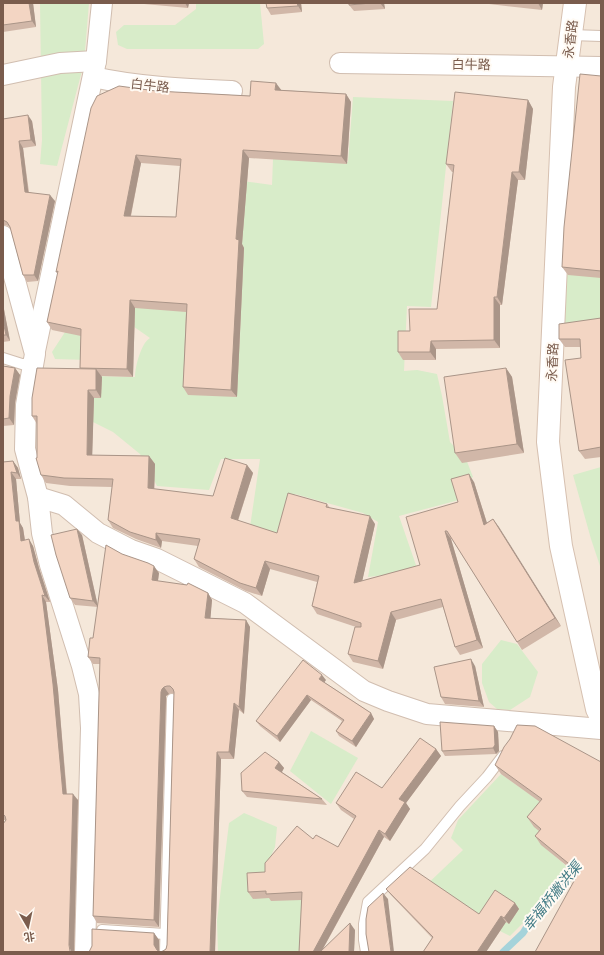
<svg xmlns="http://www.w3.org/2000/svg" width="604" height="955" font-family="'Varela Round','Noto Sans SC',sans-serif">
	<rect width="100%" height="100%" fill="#fdf6ec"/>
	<rect fill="#f5e8da" x="3" y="3" width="598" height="949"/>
	<g fill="#d8ecc9">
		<polygon points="40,3 89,3 84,63 57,166 40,164 42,140"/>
		<polygon points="196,3 260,3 264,44 258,49 127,49 118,45 116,32 124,25 175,25 196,9"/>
		<path d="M353,97L453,101L431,307L407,306L404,371L417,370L437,374L442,396L450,442L466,459L473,477L456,486L459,500L399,516L418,571L368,577L378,522L363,513L295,494L278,538L250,527L260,459H221L209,490L157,486L140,454L113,432L91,421L94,376L135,377C135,367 141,343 150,338L127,322L88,360L55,359L52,352L67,329L87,303L206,310L235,372L240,341L242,181L272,185L273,159L348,162Z"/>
		<polygon points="556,270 601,277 601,332 553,329"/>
		<polygon points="601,467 601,569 591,539 573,475"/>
		<polygon points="501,640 517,644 538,672 530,697 510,710 497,709 489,702 482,683 482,664"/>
		<polygon points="311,731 358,758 331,804 290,771"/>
		<polygon points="501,774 549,808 548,838 542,845 570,869 535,911 510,936 500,931 452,899 419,892 463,850 451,838 458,820"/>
		<polygon points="244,813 277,827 275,847 267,865 308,894 305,948 295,952 218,952 217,921 229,823"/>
	</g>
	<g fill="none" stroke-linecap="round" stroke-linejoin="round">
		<polyline stroke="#a5d3da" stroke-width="7" points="503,952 523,933 533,917 551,901 579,865"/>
		<defs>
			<g id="service">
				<polyline points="571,35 601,36"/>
				<polyline points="3,358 25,365 32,357"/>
				<polyline points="102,930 165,934"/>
				<polyline points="165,952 172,699"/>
				<polyline points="366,952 364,940 364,924 368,902 425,849 460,806 487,777 503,756"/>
			</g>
			<g id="minor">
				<polyline points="340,63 601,67"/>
				<polyline points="3,75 60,63 96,61"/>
				<path d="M93,77C138,87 186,89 232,91"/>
				<polyline points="3,236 35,354 26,405 25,449 38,497 42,533 50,565 82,666 89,694 91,728 85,952"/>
				<polyline points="35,351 96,61 102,3"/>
				<polyline points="38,497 64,505 98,533 131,550 157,559 245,603 364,691 388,701 427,714 601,729"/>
			</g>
			<polyline id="secondary" points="575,3 564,87 548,442 561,546 597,709 601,717"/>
		</defs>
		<use href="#service" stroke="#d1beb0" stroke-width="12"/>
		<use href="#minor" stroke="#d1beb0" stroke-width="22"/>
		<use href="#secondary" stroke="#d6c0b0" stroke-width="24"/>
		<use href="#service" stroke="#fff" stroke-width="10"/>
		<use href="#minor" stroke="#fff" stroke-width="20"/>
		<use href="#secondary" stroke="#fff" stroke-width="22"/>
	</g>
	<g fill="#d1b7a8" fill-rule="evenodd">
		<polygon points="3,3 33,3 36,27 3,32"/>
		<polygon points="133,3 189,3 188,8"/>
		<polygon points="301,3 302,12 271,15 267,8"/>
		<polygon points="349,3 384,3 385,9 354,11 349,5"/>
		<polygon points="488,3 543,3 542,10 489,4"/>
		<polygon points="601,76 601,278 568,275 562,267"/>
		<path d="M281,90L346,94L351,102L347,164L249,158L242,244L244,248L237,397L188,395L183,387L186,312L135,308L133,377L101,376L102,377L101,398H94L92,455L149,456L155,464L154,489L213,496L247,465L253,473L238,521L277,533L327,504L330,508L375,524L362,581L420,565L458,502L474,482L487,523L493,519L561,626L522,650L452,539H451L483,648L460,655L455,647L443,607L396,620L383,669L353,662L348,654L356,627L317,614L312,606L317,582L270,569L262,596L246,591L199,567L194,559L198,546L162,541L161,548L136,539L113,528L108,520L112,487L70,486L46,483L41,475L37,458V424L32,416L81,369L80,368L81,336L52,330L47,322L58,274L56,272L156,91L250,96ZM141,163L180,166L176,217L131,216Z"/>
		<polygon points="528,100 533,109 525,180 518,180 502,305 500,305 500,348 436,349 436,360 403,360 398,352 410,331 437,309 453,172 452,172 446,164"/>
		<polygon points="3,119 32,121 36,146 23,148 29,192 55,201 38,281 27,282 23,275 10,227 6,225 3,225"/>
		<polygon points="3,304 10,341 3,342"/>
		<polygon points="601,318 601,457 585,459 579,451 581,358 580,347 565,347 559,339"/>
		<polygon points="3,366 15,368 20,375 15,403 14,425 3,426"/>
		<polygon points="506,368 512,377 524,453 462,463 455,453"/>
		<polygon points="13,461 18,468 21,479 16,479 20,523 23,528 25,540 33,546 39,568 50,602 46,602 58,690 67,794 78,800 74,952 6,820 3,820 3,462"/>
		<polygon points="82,535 98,606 159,573 158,581 208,593 212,600 210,618 246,620 250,627 244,714 239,710 234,759 221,759 215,952 89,952 154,933 159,940 159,951 163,951 166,949 167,945 174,693 172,693 169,694 166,696 166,699 159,927 97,923 93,916 100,664 93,664 88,657 93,638 98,607 75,605 70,598"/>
		<polygon points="475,666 484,707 445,704 441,697"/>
		<polygon points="326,680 324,682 371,713 374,719 356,747 339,736 336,731 342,721 311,700 280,742 260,726 256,721"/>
		<polygon points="494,726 498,732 499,751 496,754 445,756 442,751"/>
		<polygon points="436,749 441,756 406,803 410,809 390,841 384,837 323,949 355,930 354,952 299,952 302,900 271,901 269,898 253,899 248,892 265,872 313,839 338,847 354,819 341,810 336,803 382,788"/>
		<polygon points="279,762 284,768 282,772 322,799 327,805 247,797 242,791"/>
		<polygon points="601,762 601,952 577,874 541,845 535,836 539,831 534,827 527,817 540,802 501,774 495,765"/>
		<polygon points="386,889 479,914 515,903 519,909 509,924 506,922 486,952 423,952 432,938 391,895"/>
	</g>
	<g fill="#aa9588">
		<polygon points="29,3 33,3 36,27 32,21"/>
		<polygon points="185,3 189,3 188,8"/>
		<polygon points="297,3 301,3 302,12 298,6"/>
		<polygon points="380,3 384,3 385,9"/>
		<polygon points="538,3 543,3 542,10"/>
		<polygon points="276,83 282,91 275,90"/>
		<polygon points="346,94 351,102 347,164 341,156"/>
		<polygon points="528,100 533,109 525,180 519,172"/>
		<polygon points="28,115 32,121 36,146 31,140"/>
		<polygon points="19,141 23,148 29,198 25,192"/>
		<polygon points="243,150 249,158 242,244 244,248 237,397 231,390 236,239"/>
		<polygon points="136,155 141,163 129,224 124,216"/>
		<polygon points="512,172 518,180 502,305 497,297"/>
		<polygon points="50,195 55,201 38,281 34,275"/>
		<polygon points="494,297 500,305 500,348 494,340"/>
		<polygon points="130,300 135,308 133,377 127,369"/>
		<polygon points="3,304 10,341 6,335 3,321"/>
		<polygon points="431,341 436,349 436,360 430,352"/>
		<polygon points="15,368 20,375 15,403 14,425 9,418 10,396"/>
		<polygon points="506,368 512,377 524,453 517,444"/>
		<polygon points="96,369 102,377 101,398 96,390"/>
		<polygon points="88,390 94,398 92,463 87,455"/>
		<polygon points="149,456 155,464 154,496 148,488"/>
		<polygon points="13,461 18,468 21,479 17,473"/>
		<polygon points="247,465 253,473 236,526 231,518"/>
		<polygon points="11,472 16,479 20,523 23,528 26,548 21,541 16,521"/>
		<polygon points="469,474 474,482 490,533 484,525"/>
		<polygon points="370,516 375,524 360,591 354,583"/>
		<polygon points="493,519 499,527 561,626 555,618"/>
		<polygon points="77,529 82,535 98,607 93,601"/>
		<polygon points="445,531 451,539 483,648 477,640"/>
		<polygon points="156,533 162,541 161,548 156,540"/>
		<polygon points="29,539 33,546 39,568 50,602 45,596 34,562"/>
		<polygon points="265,561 270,569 262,596 256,588"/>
		<polygon points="154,566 159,573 157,587 152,580"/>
		<polygon points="208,593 212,600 210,624 205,618"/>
		<polygon points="42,595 46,602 58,690 67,800 63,794"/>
		<polygon points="391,612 396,620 383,669 378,661"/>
		<polygon points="246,620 250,627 244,714 239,707"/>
		<polygon points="471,659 475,666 484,707 479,701"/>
		<polygon points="322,675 326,680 323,684 319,679"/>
		<polygon points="164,687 169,694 166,696 166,699 159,927 154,920 161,692 162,689"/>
		<polygon points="307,695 311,700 280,742 277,736"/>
		<polygon points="234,703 239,710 234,759 229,752"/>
		<polygon points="371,713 374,719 356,747 352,741"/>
		<polygon points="494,726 498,732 499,751 496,754 493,748"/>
		<polygon points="436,749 441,756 406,803 410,809 390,841 385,834 399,799"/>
		<polygon points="217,752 221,759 215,952 210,952"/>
		<polygon points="279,762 284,768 280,775 275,768"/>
		<polygon points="73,794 78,800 74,952 71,952 69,945"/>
		<polygon points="379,830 384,837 321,952 313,952"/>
		<polygon points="383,893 388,899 394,952 391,952"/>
		<polygon points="515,903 519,909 509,924 504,918"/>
		<polygon points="501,916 506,922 486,952 477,952"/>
		<polygon points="350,923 355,930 354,952 349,952"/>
		<polygon points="154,933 159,940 159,952 158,952 154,945"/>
	</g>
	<g fill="#f3d5c3" stroke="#aa9588" fill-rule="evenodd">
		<polygon points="3,3 29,3 32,21 3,25"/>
		<polygon points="266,3 297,3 298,6 267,8"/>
		<polygon points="349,3 371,3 349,5"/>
		<polygon points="580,74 601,76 601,271 562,267 564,227"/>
		<path d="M251,81L276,83L275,90L346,94L341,156L243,150L236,239L239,240L231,390L183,387L187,304L130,300L127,369L80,368L81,329L47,322L58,271L56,272L91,108L97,96L119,86L156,91L250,96ZM136,155L181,159L176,217L124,216Z"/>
		<polygon points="455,92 528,100 519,172 512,172 497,297 494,297 494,340 431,341 430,352 398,352 398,331 410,331 409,309 437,309 454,165 446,164"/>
		<polygon points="28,115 31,140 19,141 25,192 50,195 34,275 23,275 10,227 7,222 3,220 3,119"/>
		<polygon points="601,318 601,447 579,451 565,360 581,358 580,339 559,339 559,324"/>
		<polygon points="3,321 6,335 3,335"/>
		<polygon points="3,366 15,368 10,396 9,418 3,419"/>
		<polygon points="37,368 96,369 96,390 88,390 87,455 149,456 148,488 213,496 225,458 247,465 231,518 277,533 288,493 327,504 326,507 370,516 354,583 420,565 406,517 458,502 451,479 469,474 484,525 493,519 555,618 517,642 447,531 445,531 477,640 455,647 441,599 391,612 378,661 348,654 355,627 361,627 361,623 312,606 319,576 265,561 256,588 240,583 194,559 200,539 156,533 156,540 130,532 108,520 113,479 64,478 41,475 36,458 37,458 37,416 32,416 32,398"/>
		<polygon points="506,368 517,444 455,453 444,377"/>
		<polygon points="13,461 17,473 11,472 16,521 19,521 21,541 29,539 34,562 45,596 42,595 53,684 63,794 73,794 69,945 70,951 71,952 3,952 3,824 6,820 5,816 3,814 3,462"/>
		<polygon points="77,529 93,601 70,598 56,555 51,535"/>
		<polygon points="106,545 122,554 148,563 154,566 152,580 187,585 188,583 208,593 205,618 246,620 239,707 234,703 229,752 217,752 210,952 89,952 92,946 92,929 154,933 154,945 157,950 160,952 163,951 166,949 167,945 174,692 173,689 170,686 167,686 164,687 162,689 161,692 154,920 93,916 100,658 88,657 90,638 93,638"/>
		<polygon points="471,659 479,701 441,697 434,667"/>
		<polygon points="303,660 322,675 319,679 371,713 352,741 336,731 344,720 307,695 277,736 256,721"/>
		<polygon points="440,722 494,726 495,745 493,748 442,751"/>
		<polygon points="517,725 535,726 601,762 601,952 535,952 579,872 535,836 541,829 527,817 542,799 495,765 504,747 510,739"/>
		<polygon points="420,738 436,749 399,799 405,802 385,834 379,830 313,952 299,952 302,892 266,894 266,891 248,892 247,873 265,872 265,863 297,826 313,839 316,835 338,847 356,816 336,803 356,772 382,788"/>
		<polygon points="265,752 279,762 275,768 322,799 242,791 241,773"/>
		<polygon points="410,867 479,914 495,890 515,903 504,918 501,916 477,952 423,952 433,937 386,889"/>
		<polygon points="383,893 391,952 369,952 366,934 366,919 368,907"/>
		<polygon points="350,923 349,952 320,952"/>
	</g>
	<g text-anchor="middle" stroke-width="4" stroke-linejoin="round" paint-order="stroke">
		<g font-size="13" fill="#7a5c4d" stroke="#fffaf3">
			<text transform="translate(570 39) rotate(-83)" y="5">永香路</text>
			<text transform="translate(471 64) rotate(1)" y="5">白牛路</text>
			<text transform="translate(150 85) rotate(6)" y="5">白牛路</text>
			<text transform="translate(552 362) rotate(-87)" y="5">永香路</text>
		</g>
		<g font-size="14" font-style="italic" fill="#437c86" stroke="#fffaf3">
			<text transform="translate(552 896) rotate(-51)" y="5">幸福桥撇洪渠</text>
		</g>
	</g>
	<rect width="604" height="955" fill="none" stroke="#7a5c4d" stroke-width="8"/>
	<g transform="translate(28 927) rotate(171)" stroke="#fffaf3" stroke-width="3" paint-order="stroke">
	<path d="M0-3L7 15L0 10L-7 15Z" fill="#7a5c4d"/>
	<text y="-6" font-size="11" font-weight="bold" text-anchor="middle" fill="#7a5c4d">北</text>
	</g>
</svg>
